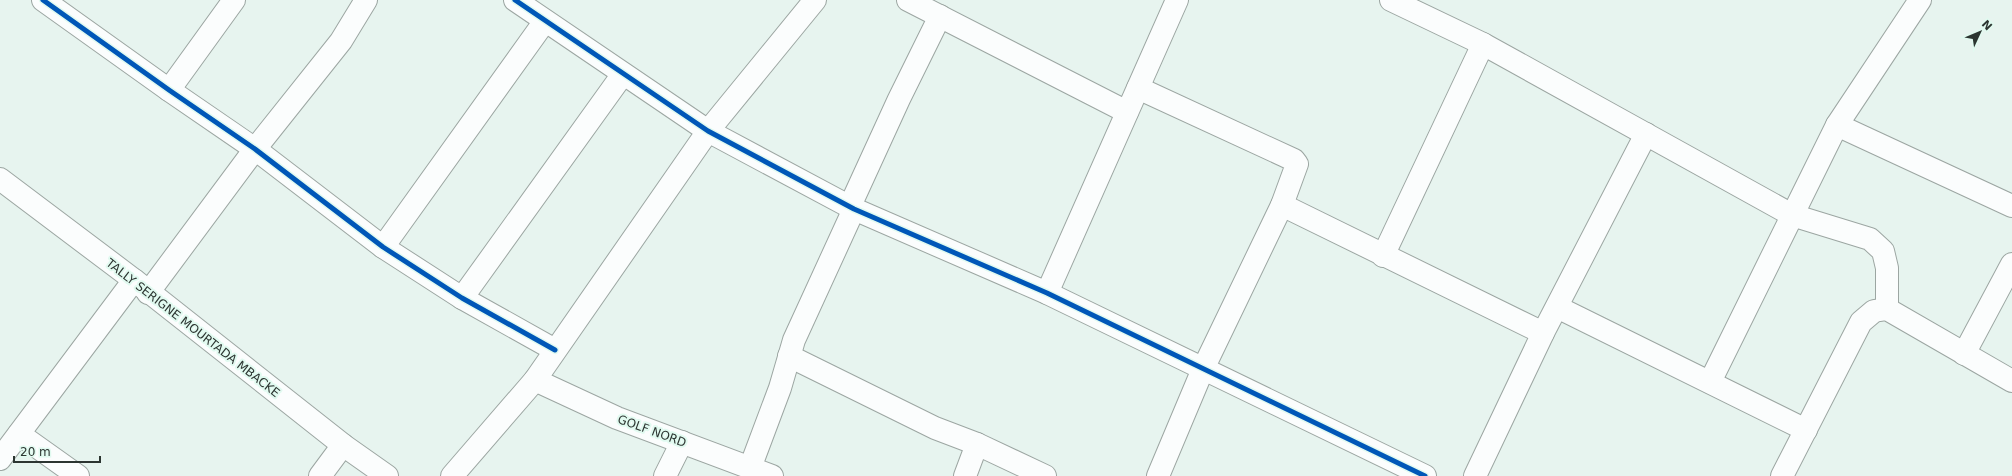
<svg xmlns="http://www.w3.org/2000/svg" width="2012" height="476" font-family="'DejaVu Sans',sans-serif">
	<rect width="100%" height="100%" fill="#e7f4ef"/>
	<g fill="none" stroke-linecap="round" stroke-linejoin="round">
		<defs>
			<g id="street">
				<polyline points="43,0 169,90 255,149 383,247 462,298 555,350"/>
				<polyline points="515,0 708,131 854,209 1047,293 1425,476"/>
				<polyline points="908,0 1127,112"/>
				<polyline points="1391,0 1483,44 1792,215 1870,239 1883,251 1887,268 1887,309"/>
				<polyline points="1138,88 1294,160 1297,164 1282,205 1203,369 1158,476"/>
				<polyline points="169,90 234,0"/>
				<polyline points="1837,125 2012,206"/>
				<polyline points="1282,205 1543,333"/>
				<polyline points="850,206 899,99 940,16"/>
				<polyline points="383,247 545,21"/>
				<polyline points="1383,256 1483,44"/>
				<polyline points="148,293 255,149 341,41 366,0"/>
				<polyline points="1047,293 1177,0"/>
				<polyline points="462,298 623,74"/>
				<polyline points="1557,307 1806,430"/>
				<polyline points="1964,354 2012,264"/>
				<polyline points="789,356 935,428 977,444 1045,476"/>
				<polyline points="535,380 617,418 772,476"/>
				<polyline points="1710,382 1837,125 1920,0"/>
				<polyline points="19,434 78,476"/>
				<polyline points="0,459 134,280"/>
				<polyline points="750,468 780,388 794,340 854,209"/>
				<polyline points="320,476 343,445"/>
				<polyline points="452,476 535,380 708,131 815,0"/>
				<polyline points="665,476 682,442"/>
				<polyline points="965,476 977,444"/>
				<polyline points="1475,476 1543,333 1646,134"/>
				<polyline points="1782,476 1861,322 1874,311 1887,309 2012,381"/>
			</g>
			<polyline id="secondary" points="0,179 134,280 343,445 387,476"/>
		</defs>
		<use href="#street" stroke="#9ca6a2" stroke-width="24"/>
		<use href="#secondary" stroke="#9ca6a2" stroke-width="24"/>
		<use href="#street" stroke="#fbfdfd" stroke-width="22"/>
		<use href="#secondary" stroke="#fbfdfd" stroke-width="22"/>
		<defs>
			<g id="cycleway">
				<polyline points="43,0 169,90 255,149 383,247 462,298 555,350"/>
				<polyline points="515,0 708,131 854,209 1047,293 1425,476"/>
			</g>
		</defs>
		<use href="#cycleway" stroke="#e1faf0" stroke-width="8"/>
		<use href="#cycleway" stroke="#0057b8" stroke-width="5"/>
	</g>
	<g text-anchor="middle" stroke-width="4" stroke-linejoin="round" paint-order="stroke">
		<g font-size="12" fill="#2c3531" stroke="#e1faf0">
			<text transform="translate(193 328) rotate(38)" y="4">TALLY SERIGNE MOURTADA MBACKE</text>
			<text transform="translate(652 431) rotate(20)" y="4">GOLF NORD</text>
		</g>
	</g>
	<g transform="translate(1980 32) rotate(46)" stroke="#e1faf0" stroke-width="3" paint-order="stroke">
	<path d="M0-3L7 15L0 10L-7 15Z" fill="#2c3531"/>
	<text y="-6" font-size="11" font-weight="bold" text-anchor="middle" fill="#2c3531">N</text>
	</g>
	<path d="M14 456v6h86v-6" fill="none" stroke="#2c3531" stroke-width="2"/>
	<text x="20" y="456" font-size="12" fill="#2c3531" stroke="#e1faf0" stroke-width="3" paint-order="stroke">20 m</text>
</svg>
